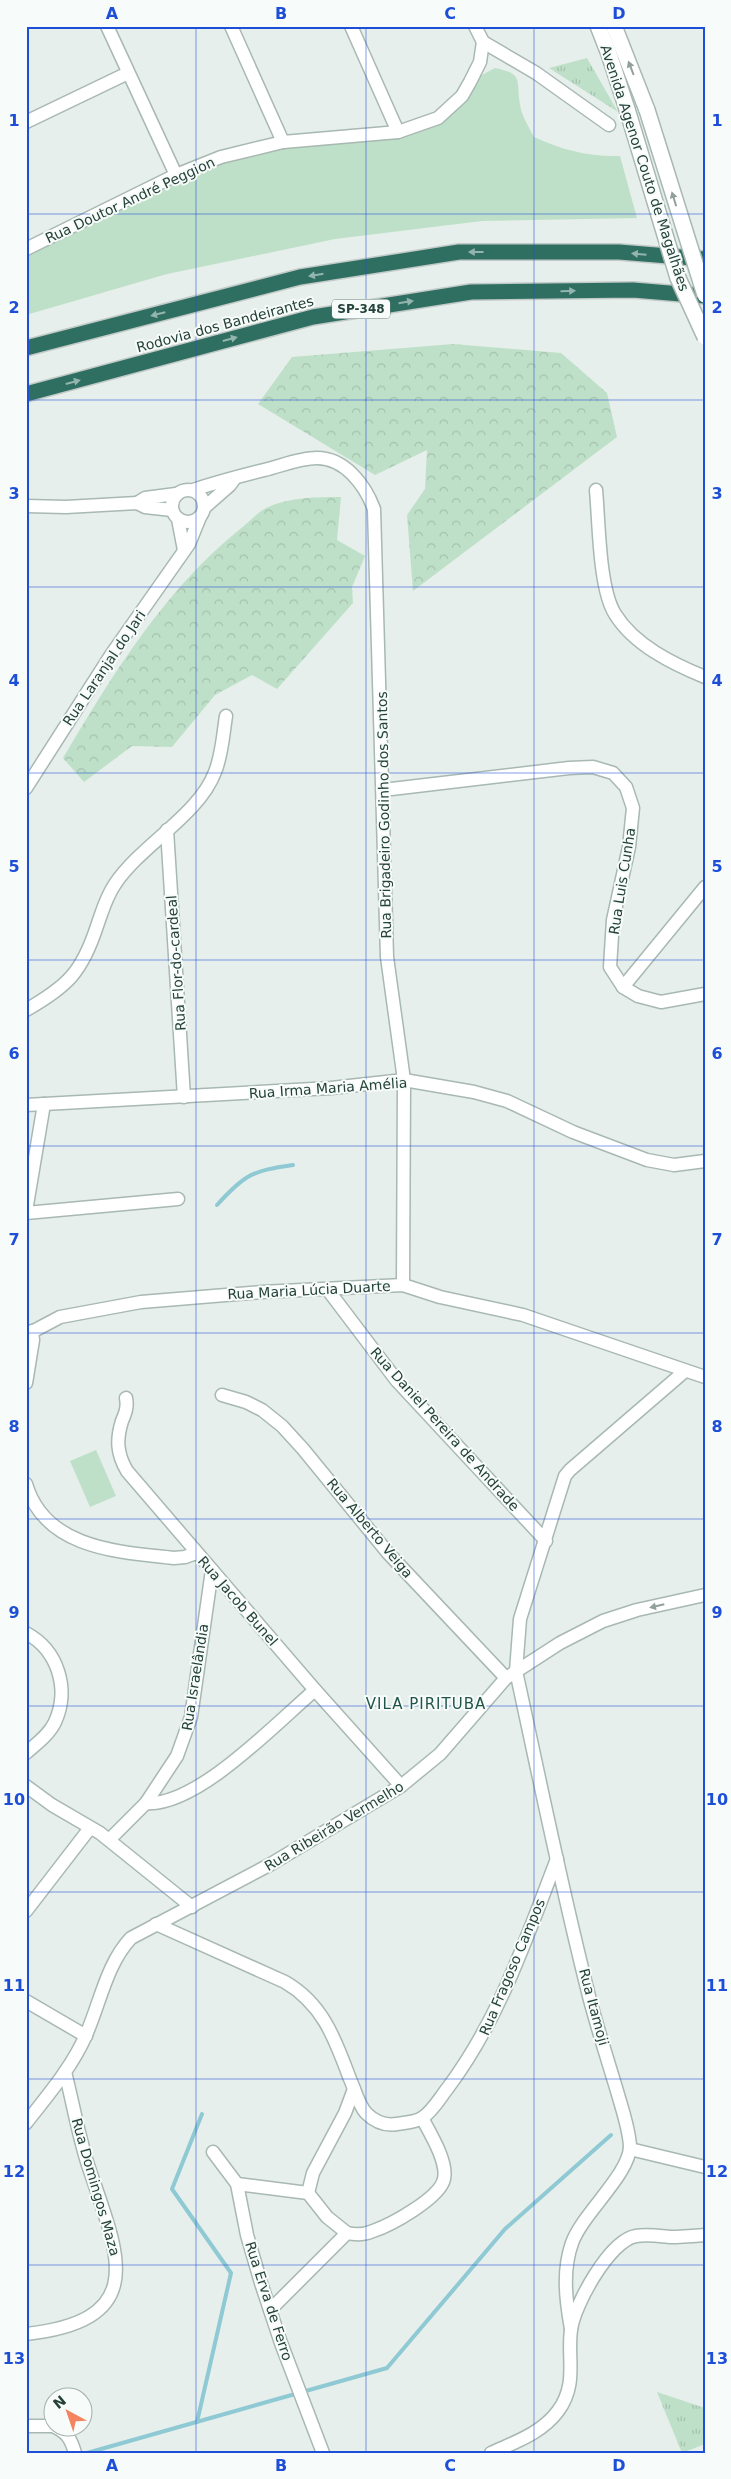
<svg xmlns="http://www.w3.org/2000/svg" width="731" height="2479" font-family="'DejaVu Sans',sans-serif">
	<defs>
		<pattern id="forest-crowns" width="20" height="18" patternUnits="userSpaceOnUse" patternTransform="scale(1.25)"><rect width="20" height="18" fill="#bfe0c8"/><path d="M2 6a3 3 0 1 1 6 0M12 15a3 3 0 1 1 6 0" fill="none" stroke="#a4c1ad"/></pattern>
		<pattern id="park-tufts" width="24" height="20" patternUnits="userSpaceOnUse" patternTransform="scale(1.25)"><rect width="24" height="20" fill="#bfe0c8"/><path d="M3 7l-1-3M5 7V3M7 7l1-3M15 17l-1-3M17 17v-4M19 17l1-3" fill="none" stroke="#a4c1ad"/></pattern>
	</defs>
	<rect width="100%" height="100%" fill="#e6efeb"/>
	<g fill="#bfe0c8">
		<path d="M495,68C524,74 516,80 520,104C521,115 529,127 534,137C562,150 589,157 620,156L637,218L482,221L335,239L167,274L26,315V253L222,163L284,147L398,137L422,131L441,123L454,112L466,99L480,76Z"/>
		<polygon points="96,1450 116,1496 90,1507 70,1461"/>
	</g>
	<g fill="url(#forest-crowns)">
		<polygon points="453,344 561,353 607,393 617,437 413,591 407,515 425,489 427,450 375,475 258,404 292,357"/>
		<path d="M341,497L337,540L365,556L352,587L353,603L277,689L252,675L215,695L172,747L132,746L84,782L63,758C111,677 165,589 239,530C248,523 257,513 266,508C289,497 316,497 341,497Z"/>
	</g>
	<g fill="url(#park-tufts)">
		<polygon points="587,58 618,112 549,68"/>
		<polygon points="657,2392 705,2408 705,2444 682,2453"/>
	</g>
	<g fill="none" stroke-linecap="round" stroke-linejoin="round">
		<g stroke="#8ec9d4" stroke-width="4">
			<path d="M217,1205C245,1174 252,1171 293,1165"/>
			<polyline points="197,2422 231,2273 172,2189 202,2114"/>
			<polyline points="87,2453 387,2368 505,2229 611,2135"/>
		</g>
		<defs>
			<g id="minor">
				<polyline points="107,26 176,175"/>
				<polyline points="231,26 283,142"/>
				<polyline points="351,26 398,132"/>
				<polyline points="475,26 483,42"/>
				<polyline points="483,42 536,73 609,125"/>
				<polyline points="26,122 128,73"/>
				<polyline points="26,249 176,175 221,157 283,142 398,132 438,118 462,96 470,82 480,62 483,42"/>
				<circle cx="188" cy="506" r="16"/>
				<path d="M193,490C217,482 240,476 264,470C281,466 299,458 317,458C345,458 365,485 374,509L387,957L404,1080L403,1285"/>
				<path d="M596,490C599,522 599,589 615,614C634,645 673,664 705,677"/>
				<polyline points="137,503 145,498 176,494"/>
				<polyline points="26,506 66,507 137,503 145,507 172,510"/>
				<polyline points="205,507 230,485 235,478"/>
				<polyline points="178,519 184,550"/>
				<polyline points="26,788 111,655 189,544 200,517"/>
				<polyline points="383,790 569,768 593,767 613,773 626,787 633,808 629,847 613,920 610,967 623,987 638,996 661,1002 705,994"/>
				<polyline points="167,830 184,1097"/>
				<polyline points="623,987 705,887"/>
				<path d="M26,1010C68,986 82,972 97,926C102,912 106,897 115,884C141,845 199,815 215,772C222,755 223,735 226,716"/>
				<polyline points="26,1105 331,1088 404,1080 474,1092 507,1101 573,1132 647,1160 674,1165 705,1161"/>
				<polyline points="26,1211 44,1104"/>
				<polyline points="26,1213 178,1199"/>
				<polyline points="328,1290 397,1381 546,1541"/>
				<polyline points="26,1335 60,1317 141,1302 262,1292 403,1285 440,1297 523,1315 705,1377"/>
				<polyline points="26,1383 33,1340 32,1331"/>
				<polyline points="222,1395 246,1402 262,1410 282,1426 303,1449 388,1553 506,1678"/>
				<path d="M126,1398C128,1407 125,1414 122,1421C116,1440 117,1454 127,1471L315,1690L401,1786"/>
				<path d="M26,1484C45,1549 119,1552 174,1558L185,1557L196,1553"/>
				<path d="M26,1633C58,1650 70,1689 55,1722C49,1735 36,1744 26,1753"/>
				<polyline points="26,1786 52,1805 100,1833 192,1907"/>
				<polyline points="146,1803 177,1756 191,1717 212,1570"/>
				<path d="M109,1840L146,1803C197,1807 276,1723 315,1690"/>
				<polyline points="26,1911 90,1828"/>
				<path d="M156,1924L285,1982C323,2004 335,2039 350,2079C355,2090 358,2104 366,2113C374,2121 385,2126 397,2124C404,2123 416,2122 422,2118C432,2112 440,2098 447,2089C499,2020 526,1939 557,1859"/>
				<polyline points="26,2001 86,2036"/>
				<path d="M26,2123C48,2095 72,2067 86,2035C100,2003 107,1963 131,1938L271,1864L401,1786L440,1754L506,1678L560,1643L603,1621L637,1610L705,1595"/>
				<polyline points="630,2149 705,2167"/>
				<polyline points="213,2152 237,2184 247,2235 261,2283 281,2343 323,2453"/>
				<polyline points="237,2184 308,2193 327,2217 347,2233"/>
				<polyline points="308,2193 313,2173 345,2113 354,2089"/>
				<path d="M270,2310L347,2233C356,2235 364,2235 373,2231C391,2225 440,2198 444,2179C448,2162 430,2133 422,2118"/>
				<path d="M571,2329C566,2301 562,2271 572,2243C582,2214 630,2174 630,2146C629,2128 622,2109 617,2091C608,2061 598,2030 590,2000C562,1891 540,1781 516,1671L520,1619L565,1476L570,1470L685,1371"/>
				<path d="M26,2334C153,2320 117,2252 88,2165C78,2134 73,2103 65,2072"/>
				<polyline points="26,2426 52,2426"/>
				<path d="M53,2426C67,2432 71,2439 75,2453"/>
				<path d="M491,2453C515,2442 542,2433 558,2411C578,2384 567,2358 571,2330C574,2305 610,2240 636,2236C647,2234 660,2236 670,2237C682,2237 693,2236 705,2235"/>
			</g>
			<g id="tertiary">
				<polyline points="598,26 609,54 627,109"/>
				<polyline points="614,26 647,110"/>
			</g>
			<g id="motorway">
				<polyline points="26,348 300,277 459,252 619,252 705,259"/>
				<polyline points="26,394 313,317 471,292 633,290 705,296"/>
			</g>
		</defs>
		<use href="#minor" stroke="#a8b8b2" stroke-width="15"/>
		<use href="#tertiary" stroke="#a8b8b2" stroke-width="18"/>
		<use href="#motorway" stroke="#c2cac8" stroke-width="18"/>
		<use href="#minor" stroke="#fff" stroke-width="12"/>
		<use href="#tertiary" stroke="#fff" stroke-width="15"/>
		<use href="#motorway" stroke="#2f6f62" stroke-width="15"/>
		<defs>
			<g id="tertiary-bridge">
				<polyline points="627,109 678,278 705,337"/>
				<polyline points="647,110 705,295"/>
			</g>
		</defs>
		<use href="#tertiary-bridge" stroke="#a8b8b2" stroke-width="18" stroke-linecap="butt"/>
		<use href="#tertiary-bridge" stroke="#fff" stroke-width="15"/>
	</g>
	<defs><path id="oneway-solid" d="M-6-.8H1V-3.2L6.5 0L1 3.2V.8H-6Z" transform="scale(1.25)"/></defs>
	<g fill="#92a09c">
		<use href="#oneway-solid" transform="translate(631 68) rotate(-111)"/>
		<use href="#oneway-solid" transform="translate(674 199) rotate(-107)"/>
		<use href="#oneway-solid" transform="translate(657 1606) rotate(167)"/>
	</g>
	<g fill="#93b5ae">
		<use href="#oneway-solid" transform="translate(476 252) rotate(-180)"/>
		<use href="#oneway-solid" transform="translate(639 254) rotate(-175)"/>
		<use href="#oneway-solid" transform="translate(316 275) rotate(171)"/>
		<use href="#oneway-solid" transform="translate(568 291) rotate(-1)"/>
		<use href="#oneway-solid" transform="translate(406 302) rotate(-9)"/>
		<use href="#oneway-solid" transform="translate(158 314) rotate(166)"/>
		<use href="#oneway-solid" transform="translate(230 339) rotate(-15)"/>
		<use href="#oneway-solid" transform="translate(73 382) rotate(-15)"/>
	</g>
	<path fill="none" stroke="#1d4ed8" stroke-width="1" stroke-opacity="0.55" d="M196,26V2453M366,26V2453M534,26V2453M26,214H705M26,400H705M26,587H705M26,773H705M26,960H705M26,1146H705M26,1333H705M26,1519H705M26,1706H705M26,1892H705M26,2079H705M26,2265H705"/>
	<g text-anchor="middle" stroke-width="4" stroke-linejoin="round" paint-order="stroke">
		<rect fill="#f7fbf9" stroke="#637a73" stroke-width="1" x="332" y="299.5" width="58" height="19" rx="4"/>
		<g font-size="12" font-weight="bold" fill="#24423a">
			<text x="361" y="313">SP-348</text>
		</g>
		<g font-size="14" fill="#24423a" stroke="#f7fbf9">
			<text transform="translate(645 168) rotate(72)" y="5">Avenida Agenor Couto de Magalhães</text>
			<text transform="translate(130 200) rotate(-25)" y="5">Rua Doutor André Peggion</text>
			<text transform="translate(225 324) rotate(-15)" y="5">Rodovia dos Bandeirantes</text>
			<text transform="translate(104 668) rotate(-56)" y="5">Rua Laranjal do Jari</text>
			<text transform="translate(384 815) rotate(-91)" y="5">Rua Brigadeiro Godinho dos Santos</text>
			<text transform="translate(622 881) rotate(-81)" y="5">Rua Luis Cunha</text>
			<text transform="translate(176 963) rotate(-94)" y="5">Rua Flor-do-cardeal</text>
			<text transform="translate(328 1088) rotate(-4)" y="5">Rua Irma Maria Amélia</text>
			<text transform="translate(309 1290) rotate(-3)" y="5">Rua Maria Lúcia Duarte</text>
			<text transform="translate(445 1429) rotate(48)" y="5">Rua Daniel Pereira de Andrade</text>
			<text transform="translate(370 1528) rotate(50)" y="5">Rua Alberto Veiga</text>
			<text transform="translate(238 1601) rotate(49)" y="5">Rua Jacob Bunel</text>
			<text transform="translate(195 1677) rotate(-81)" y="5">Rua Israelândia</text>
			<text transform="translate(334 1826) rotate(-31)" y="5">Rua Ribeirão Vermelho</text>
			<text transform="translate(512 1967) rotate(-67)" y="5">Rua Fragoso Campos</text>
			<text transform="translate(594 2007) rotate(75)" y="5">Rua Itamoji</text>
			<text transform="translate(96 2187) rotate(74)" y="5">Rua Domingos Maza</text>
			<text transform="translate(269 2301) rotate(72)" y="5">Rua Erva de Ferro</text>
		</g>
		<g font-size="15" letter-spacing="1" fill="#1f5548" stroke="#f7fbf9">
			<text x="426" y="1709">VILA PIRITUBA</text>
		</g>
	</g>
	<rect width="731" height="2479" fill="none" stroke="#f7fbf9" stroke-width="55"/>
	<g transform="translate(68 2412) rotate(320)"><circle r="24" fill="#f7fbf9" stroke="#a3b1ad"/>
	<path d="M0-4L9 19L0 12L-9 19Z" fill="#f4845f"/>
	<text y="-8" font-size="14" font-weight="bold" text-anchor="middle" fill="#24423a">N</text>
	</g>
	<rect x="28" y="28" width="676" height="2424" fill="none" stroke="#1d4ed8" stroke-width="2"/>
	<g font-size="16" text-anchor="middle" font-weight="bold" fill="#1d4ed8">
		<text x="112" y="19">A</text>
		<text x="281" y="19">B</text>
		<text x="450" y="19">C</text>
		<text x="619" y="19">D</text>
		<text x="14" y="126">1</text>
		<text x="717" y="126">1</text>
		<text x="14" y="313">2</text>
		<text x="717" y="313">2</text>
		<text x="14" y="499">3</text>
		<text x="717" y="499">3</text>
		<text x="14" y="686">4</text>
		<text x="717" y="686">4</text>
		<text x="14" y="872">5</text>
		<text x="717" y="872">5</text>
		<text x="14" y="1059">6</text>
		<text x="717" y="1059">6</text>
		<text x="14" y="1245">7</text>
		<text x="717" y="1245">7</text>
		<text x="14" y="1432">8</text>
		<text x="717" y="1432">8</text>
		<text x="14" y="1618">9</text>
		<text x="717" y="1618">9</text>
		<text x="14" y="1805">10</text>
		<text x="717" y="1805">10</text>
		<text x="14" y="1991">11</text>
		<text x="717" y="1991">11</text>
		<text x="14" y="2177">12</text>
		<text x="717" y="2177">12</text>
		<text x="14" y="2364">13</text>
		<text x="717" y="2364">13</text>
		<text x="112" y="2471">A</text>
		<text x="281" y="2471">B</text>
		<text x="450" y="2471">C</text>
		<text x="619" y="2471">D</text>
	</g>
</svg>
